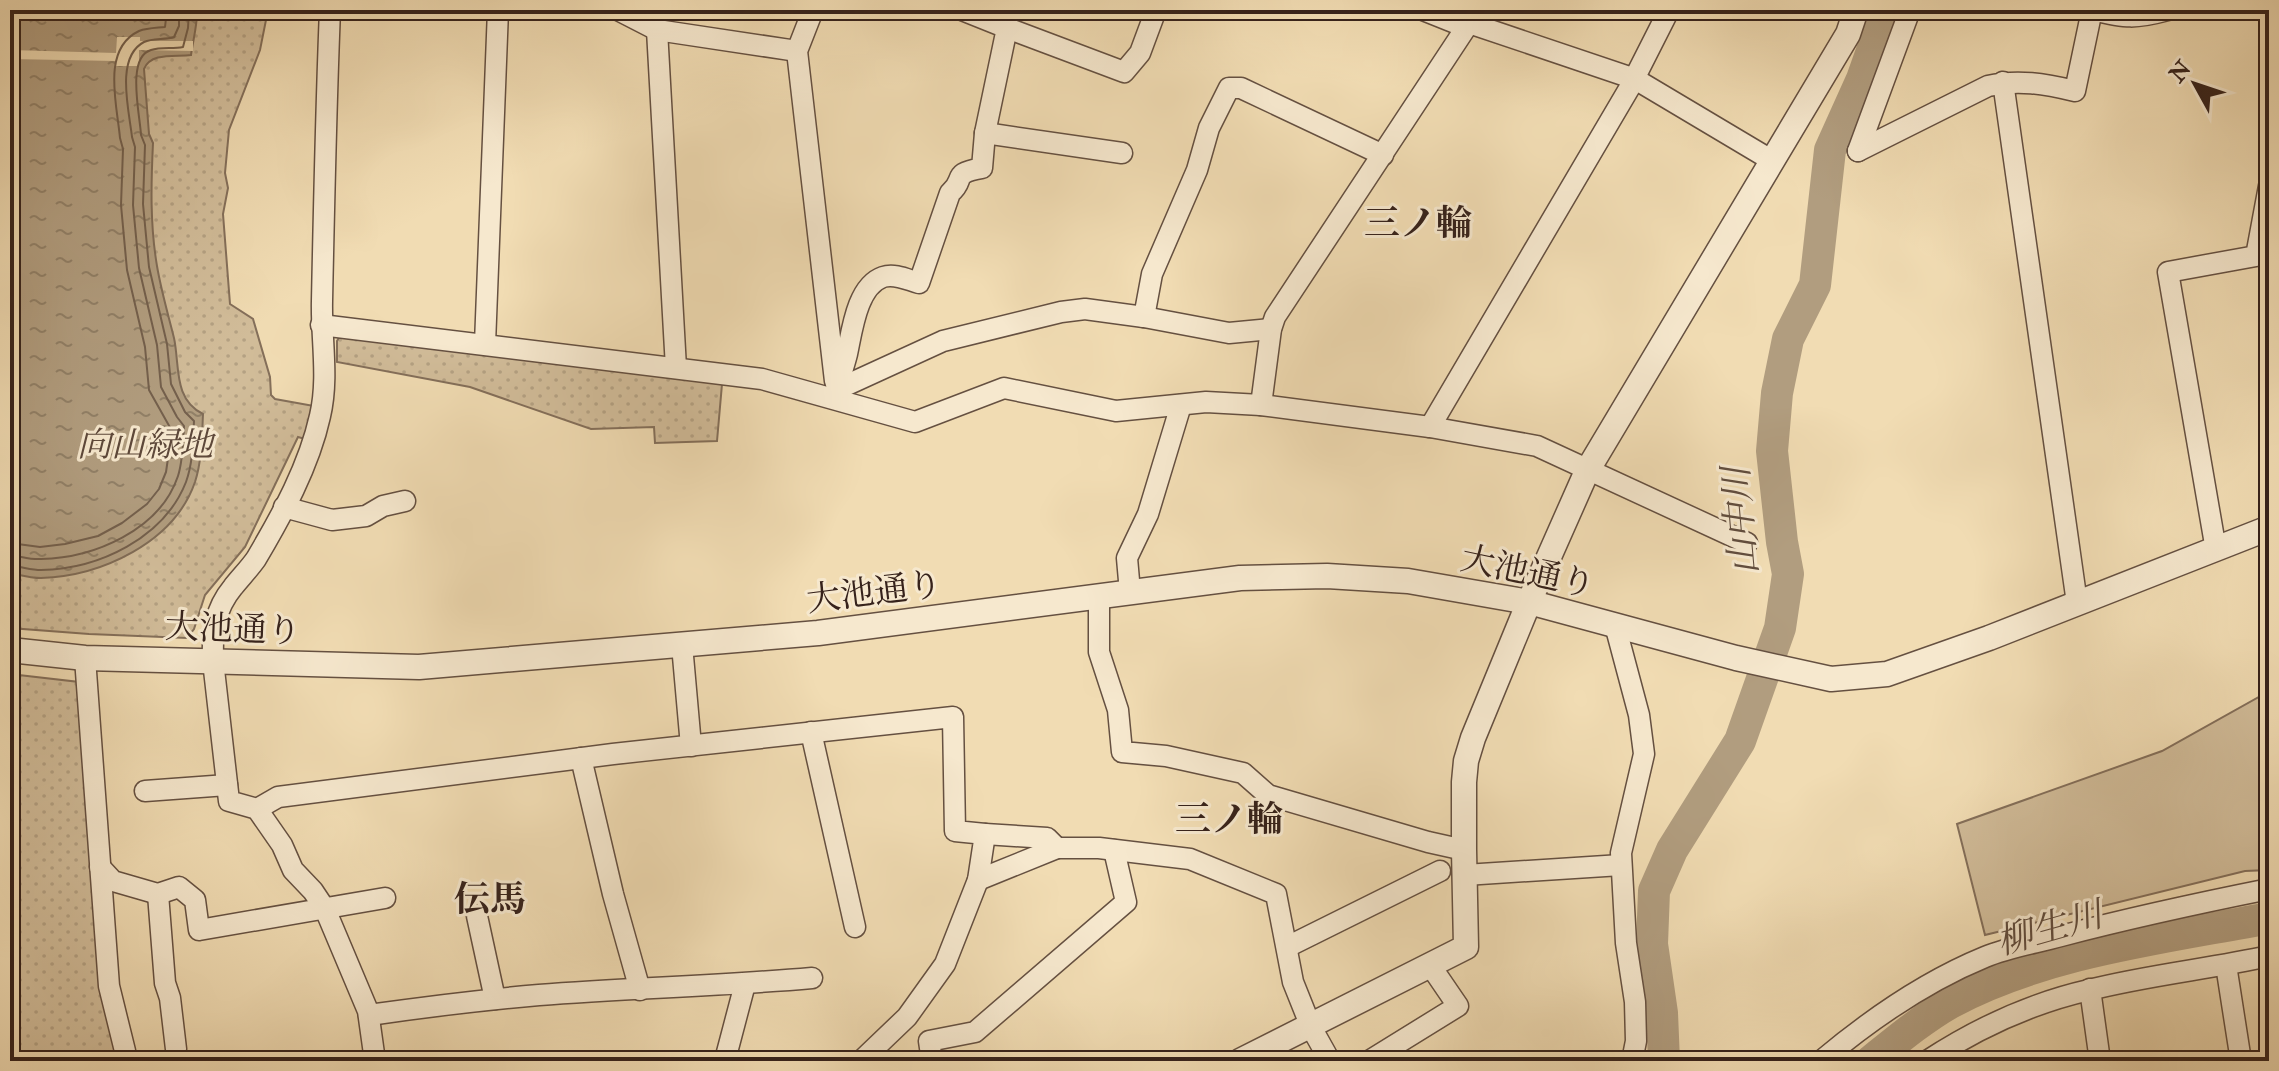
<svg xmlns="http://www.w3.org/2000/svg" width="2279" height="1071" font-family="'IM FELL Double Pica','Noto Serif JP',serif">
	<defs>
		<pattern id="park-dots" width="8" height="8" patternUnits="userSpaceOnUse" patternTransform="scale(2)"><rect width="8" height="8" fill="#d1bc99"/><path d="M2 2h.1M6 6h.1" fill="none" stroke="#b4a183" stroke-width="1.8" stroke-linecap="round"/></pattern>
		<pattern id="water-ripples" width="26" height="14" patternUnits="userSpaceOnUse" patternTransform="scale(2)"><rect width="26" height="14" fill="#b19d7f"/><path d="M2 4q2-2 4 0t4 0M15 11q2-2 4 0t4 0" fill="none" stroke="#918067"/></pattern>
	</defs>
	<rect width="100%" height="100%" fill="#f1dcb3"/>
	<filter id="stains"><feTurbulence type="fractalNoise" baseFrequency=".0025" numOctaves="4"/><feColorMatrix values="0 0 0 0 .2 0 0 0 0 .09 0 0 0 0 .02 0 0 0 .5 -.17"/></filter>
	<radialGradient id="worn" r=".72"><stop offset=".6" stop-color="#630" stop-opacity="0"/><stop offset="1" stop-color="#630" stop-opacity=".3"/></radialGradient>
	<polygon fill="#d1bc99" stroke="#846f5a" stroke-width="2" points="2266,693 2269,696 2269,870 2245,871 1985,935 1957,824 2162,751"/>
	<g fill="url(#park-dots)" stroke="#846f5a" stroke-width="2">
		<polygon points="10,10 268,10 260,50 229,130 225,173 228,188 223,214 230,304 253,319 270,377 271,395 275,399 314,406 305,439 298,437 245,547 205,595 194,629 187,638 89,634 10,628"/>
		<polygon points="341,334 722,384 717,441 655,443 654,427 591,429 470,387 337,362 337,341"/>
		<polygon points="10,674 79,682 121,1056 126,1061 10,1061"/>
	</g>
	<path fill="url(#water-ripples)" stroke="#806c57" stroke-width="2" d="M10,10H194L197,12C197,27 193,40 191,55C175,57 151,52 144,69L149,134L153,143C151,184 150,225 157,266C161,290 168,314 174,338C180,366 173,399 203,414C202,436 202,460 195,482C174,543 101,576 41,578C31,578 20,575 10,573Z"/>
	<polygon fill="#f1dcb3" points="117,37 140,37 140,41 193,41 193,51 139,50 139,66 116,66 116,61 10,59 10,50 116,53"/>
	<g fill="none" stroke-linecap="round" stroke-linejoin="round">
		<g stroke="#74604d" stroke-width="2">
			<path d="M10,543L40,547L65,544L98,536L122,523L147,504L159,489L166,472L172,431L149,390L145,347L127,270L121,205L123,149L120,138C117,104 101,49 139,31C147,28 156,28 165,27L167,10"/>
			<path d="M10,555C20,556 31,560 41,559C94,558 160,530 178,476C183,460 183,443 184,426L177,417L161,387L157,345L139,268L133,205L135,147L132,137C129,110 115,57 144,42C153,38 165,40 174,37L179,26V10"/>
			<path d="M10,566C20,566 30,570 41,570C99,569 164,538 186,482C193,463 193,441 194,421L185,412L171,384L167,344L149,267L143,204L145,145L141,135C140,115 126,57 151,50C161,47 173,49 183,47L188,28L189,10"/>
		</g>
		<g stroke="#b19d7f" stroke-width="32">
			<polyline points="1664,1061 1662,1013 1652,944 1654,891 1672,850 1740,741 1780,628 1788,574 1782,542 1772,451 1777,393 1788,339 1815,285 1830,150 1862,79 1879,31 1884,10"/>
			<path d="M1871,1061C1896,1041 1922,1019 1950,1003C2044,952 2165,938 2269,918"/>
		</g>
		<defs>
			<g id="minor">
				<path d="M330,10C326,107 324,204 322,301C321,339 329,378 320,416C309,466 282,515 256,559C249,569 240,578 233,587C214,610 212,633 213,661L229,801L257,809L282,845L293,870L313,891L325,909L368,1011L375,1061"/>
				<polyline points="618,10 657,30 797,51"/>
				<polyline points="813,10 797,51 835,381"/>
				<polyline points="1423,10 1458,24 1469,23 1635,79 1771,160"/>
				<polyline points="1007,28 1124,72 1140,53 1156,10"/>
				<polyline points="657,30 676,368"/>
				<polyline points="2003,82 2077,603"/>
				<polyline points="985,133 1122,153"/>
				<path d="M1858,151L1988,86C2018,79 2045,84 2075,91L2092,10C2126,18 2135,19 2168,10"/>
				<polyline points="1858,151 1910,10"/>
				<polyline points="1144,317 1152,274 1197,170 1209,128 1229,88 1241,88 1383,155"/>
				<polyline points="321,325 762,379 915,422 1004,388 1116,411 1206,402 1261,405 1430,427 1537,446 1747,543"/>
				<polyline points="485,344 498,10"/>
				<path d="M836,390C840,378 844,366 847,354C852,331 857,286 883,277C895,273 908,280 919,283L950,193C967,179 949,174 982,168L985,133L1007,28L962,10"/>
				<polyline points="836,390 943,341 1061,312 1085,309 1144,317 1229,333 1271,329"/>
				<polyline points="1261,405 1271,329 1275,317 1469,23 1473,10"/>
				<polyline points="1430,427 1630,87 1669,10"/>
				<polyline points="284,507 332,520 366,516 383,506 405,501"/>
				<polyline points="2216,550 2168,272 2256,256 2269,186"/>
				<polyline points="1130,592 1127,558 1148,514 1181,405"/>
				<polyline points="1099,596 1099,652 1118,710 1122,752 1166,756 1243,773 1268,795 1428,842 1464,850"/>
				<polyline points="1615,625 1639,715 1644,754 1621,853 1626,943 1635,1002 1636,1041 1632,1061"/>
				<polyline points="682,645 691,746"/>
				<polyline points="85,658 109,986 125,1051"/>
				<polyline points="811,732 855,927"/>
				<polyline points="581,758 613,894 640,990"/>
				<polyline points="145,791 227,785"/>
				<polyline points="257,809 278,797 613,754 953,717 955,831 985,834 978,880 945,964 907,1017 861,1061"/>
				<polyline points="985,834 1047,838 1057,848"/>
				<polyline points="100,867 113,881 158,894 179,887 195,900 199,930 385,898"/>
				<polyline points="1465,875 1621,865"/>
				<polyline points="978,880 1057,848 1099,848 1190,859 1276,894 1293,982 1311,1027 1330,1061"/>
				<polyline points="158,894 165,983 170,998 176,1049"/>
				<polyline points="477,916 495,999"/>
				<polyline points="1287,947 1440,871"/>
				<polyline points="2226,965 2241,1061"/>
				<polyline points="2090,989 2100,1061"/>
				<path d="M369,1015C425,1007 482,1000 539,995C630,988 721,986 812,978"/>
				<polyline points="725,1060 745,984"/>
				<polyline points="932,1061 929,1041 975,1032 1126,902 1114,850"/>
				<polyline points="1369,1061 1458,1006 1430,965"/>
				<path d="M1821,1061C1871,1019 1924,982 1985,957C2009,947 2036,943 2061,936C2130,918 2199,903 2269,889"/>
				<path d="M1927,1061C1976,1029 2032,1003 2089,990C2148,975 2209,969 2269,956"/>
			</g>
			<g id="tertiary">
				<polyline points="10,650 85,658 419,667 818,633 1240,578 1327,576 1408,581 1529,602 1736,658 1831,679 1887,674 1989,638 2269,528"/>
				<polyline points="1240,1061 1466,947 1464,850 1464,782 1466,761 1473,738 1529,602 1587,471 1848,34 1856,10"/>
			</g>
		</defs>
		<use href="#minor" stroke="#655041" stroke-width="23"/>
		<use href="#tertiary" stroke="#655041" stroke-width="27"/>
		<use href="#minor" stroke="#f6e8ce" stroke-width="20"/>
		<use href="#tertiary" stroke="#f6e8ce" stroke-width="24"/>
	</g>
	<g text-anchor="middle" stroke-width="6" stroke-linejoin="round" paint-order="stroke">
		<g font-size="34" font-style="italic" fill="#5d483a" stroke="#f6e8ce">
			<text x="145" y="456">向山緑地</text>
		</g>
		<g font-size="34" fill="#36221b" stroke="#f6e8ce">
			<text transform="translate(1528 571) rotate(12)" y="12">大池通り</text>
			<text transform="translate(874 591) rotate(-7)" y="12">大池通り</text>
			<text transform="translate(233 628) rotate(2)" y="12">大池通り</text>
		</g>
		<g font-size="36" font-weight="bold" fill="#36221b" stroke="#f6e8ce">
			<text x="1418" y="235">三ノ輪</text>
			<text x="1229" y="831">三ノ輪</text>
			<text x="490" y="911">伝馬</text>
		</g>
		<g font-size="36" font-style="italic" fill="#614d3e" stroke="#f6e8ce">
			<text transform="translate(1739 521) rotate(-95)" y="13">山中川</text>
			<text transform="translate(2049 927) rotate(-16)" y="13">柳生川</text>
		</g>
	</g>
	<rect width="2279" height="1071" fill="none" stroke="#f1dcb3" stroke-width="40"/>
	<rect x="12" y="12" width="2255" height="1047" fill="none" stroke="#36221b" stroke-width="4"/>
	<rect x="20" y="20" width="2239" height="1031" fill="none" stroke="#36221b" stroke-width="2"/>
	<g transform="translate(2195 84) rotate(310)" stroke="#f6e8ce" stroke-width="6" paint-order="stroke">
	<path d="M0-6L14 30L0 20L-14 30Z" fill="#36221b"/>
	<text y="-12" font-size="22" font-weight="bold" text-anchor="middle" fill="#36221b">N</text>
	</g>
	<rect width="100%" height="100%" filter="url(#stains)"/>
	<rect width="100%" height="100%" fill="url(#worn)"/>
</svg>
